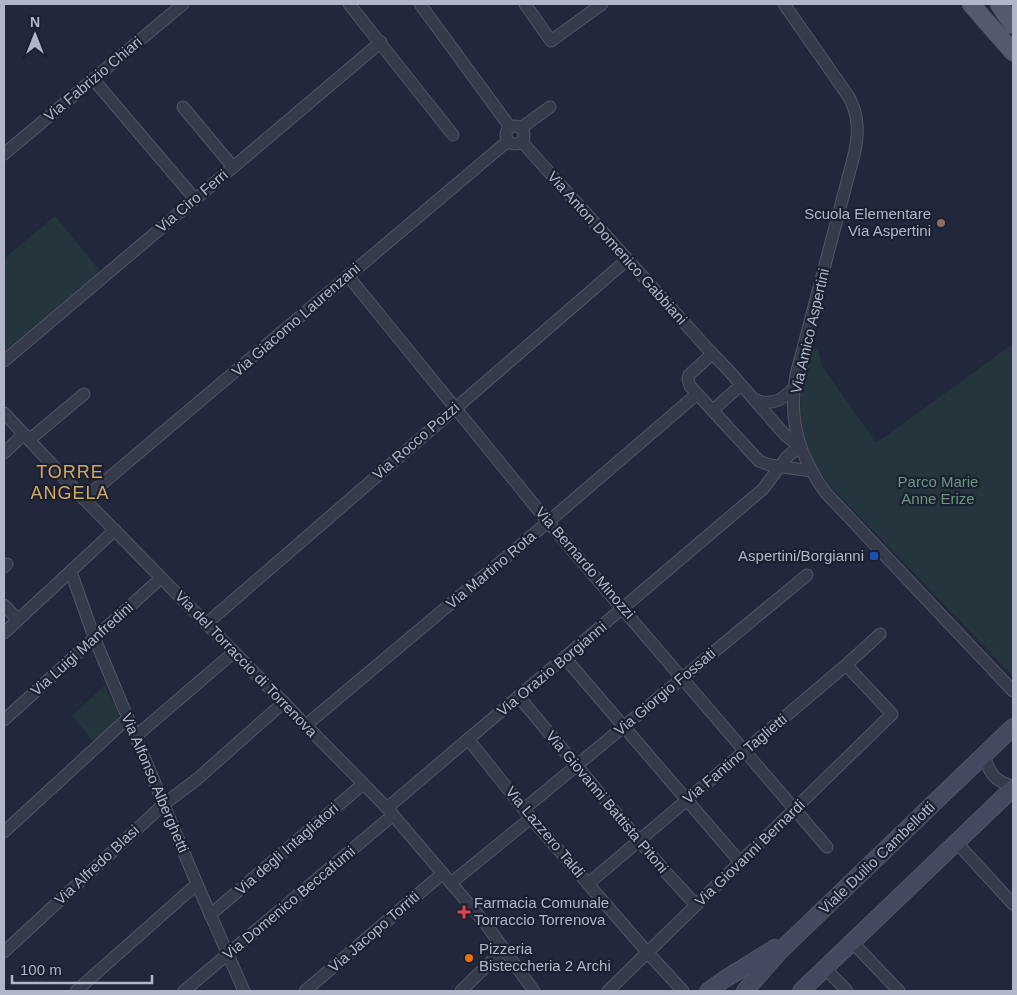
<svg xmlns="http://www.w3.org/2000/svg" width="1017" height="995" font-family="Helvetica,sans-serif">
	<rect width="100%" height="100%" fill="#22283c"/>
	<g fill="#24353d">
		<polygon points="55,216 100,271 4,352 4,259"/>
		<polygon points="1013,344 1013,676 833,489 819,470 803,444 800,410 803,370 810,347 818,349 822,366 876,443"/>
		<path d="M105,685C108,697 121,708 118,720L95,742L72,716Z"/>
	</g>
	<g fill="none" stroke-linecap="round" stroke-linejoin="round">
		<defs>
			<g id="street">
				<polyline points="349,4 453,135"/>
				<polyline points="420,4 510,127"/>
				<polyline points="525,4 551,41 602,4"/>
				<path d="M784,4L849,97C859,116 859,134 854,155L796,375C788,420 799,457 826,493L1013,691"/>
				<polyline points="93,79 195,199"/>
				<polyline points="183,107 233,167"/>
				<circle cx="515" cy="135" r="9"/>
				<polyline points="521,128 550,107"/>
				<polyline points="4,154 183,4"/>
				<polyline points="348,276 548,522 827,847"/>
				<polyline points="712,354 689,375 688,379 690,386 759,461 770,465 811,471"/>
				<polyline points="4,361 381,42"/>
				<path d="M755,400C772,406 782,400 794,388"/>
				<polyline points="713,410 741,385"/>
				<polyline points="4,413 84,499 387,808 485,923 534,991"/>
				<polyline points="29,440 84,394"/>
				<polyline points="4,453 24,434"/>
				<polyline points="84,499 508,141"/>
				<polyline points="4,567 7,564"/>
				<polyline points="71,572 94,637 197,884 244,991"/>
				<polyline points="4,605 18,620"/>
				<polyline points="206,624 628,259"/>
				<polyline points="4,633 115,530"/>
				<polyline points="565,658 740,862"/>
				<polyline points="519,697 662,868 696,905"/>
				<polyline points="4,720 161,578"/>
				<polyline points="306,725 548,522 697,394"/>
				<polyline points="136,736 234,652"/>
				<polyline points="468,739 531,818 647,952 683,991"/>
				<path d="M984,754C988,772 995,782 1013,786"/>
				<polyline points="387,808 763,489 787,457 800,446 786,436 730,372 707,348 522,142"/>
				<polyline points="524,809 807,575"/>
				<polyline points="4,832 128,718"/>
				<polyline points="957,843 1013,904"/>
				<polyline points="451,883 531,818"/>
				<polyline points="589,883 846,665 880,634"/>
				<polyline points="210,915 363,784"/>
				<polyline points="852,942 899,991"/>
				<polyline points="4,952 164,804 196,780 284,702"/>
				<polyline points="825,968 847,991"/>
				<polyline points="76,991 197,884"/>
				<polyline points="184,991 393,815"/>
				<polyline points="305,991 443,873"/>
				<polyline points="461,991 504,949"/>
				<polyline points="608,991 892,714 846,665"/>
			</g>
			<g id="secondary">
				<polyline points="708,991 725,979 775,948"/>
				<polyline points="745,991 779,952 1013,727"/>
				<polyline points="801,991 1013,788"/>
			</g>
			<g id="primary">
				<polyline points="971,4 1013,52"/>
				<polyline points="999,4 1013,25"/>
			</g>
		</defs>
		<use href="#street" stroke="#515667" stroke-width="13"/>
		<use href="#secondary" stroke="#515667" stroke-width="18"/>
		<use href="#primary" stroke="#3f4455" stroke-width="19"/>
		<use href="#street" stroke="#363b4c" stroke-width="11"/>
		<use href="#secondary" stroke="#44495f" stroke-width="16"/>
		<use href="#primary" stroke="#54596c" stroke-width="18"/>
	</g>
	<circle fill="#8d6e63" stroke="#1b2031" stroke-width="2" cx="941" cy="223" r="5"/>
	<rect fill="#1a4fb4" stroke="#1b2031" stroke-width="2" x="869" y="551" width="10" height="10" rx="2.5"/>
	<path fill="#e0444e" stroke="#1b2031" stroke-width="2" d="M461.5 904.5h5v5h5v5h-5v5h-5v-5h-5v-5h5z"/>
	<circle fill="#e8710a" stroke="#1b2031" stroke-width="2" cx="469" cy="958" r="5"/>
	<g text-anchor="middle" stroke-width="4.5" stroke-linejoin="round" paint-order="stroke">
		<g font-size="15" fill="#b1b6c8" stroke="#1b2031">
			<text transform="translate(93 79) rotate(-40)" y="5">Via Fabrizio Chiari</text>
			<text transform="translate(192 201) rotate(-40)" y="5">Via Ciro Ferri</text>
			<text transform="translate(617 248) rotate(48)" y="5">Via Anton Domenico Gabbiani</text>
			<text transform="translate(296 320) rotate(-41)" y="5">Via Giacomo Laurenzani</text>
			<text transform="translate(810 331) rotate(-77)" y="5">Via Amico Aspertini</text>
			<text transform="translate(416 441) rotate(-41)" y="5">Via Rocco Pozzi</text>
			<text transform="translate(585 563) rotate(49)" y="5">Via Bernardo Minozzi</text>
			<text transform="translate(491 570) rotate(-40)" y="5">Via Martino Rota</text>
			<text transform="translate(82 649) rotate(-42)" y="5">Via Luigi Manfredini</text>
			<text transform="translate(246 664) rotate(46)" y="5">Via del Torraccio di Torrenova</text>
			<text transform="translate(552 669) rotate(-40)" y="5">Via Orazio Borgianni</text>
			<text transform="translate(665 692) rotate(-40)" y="5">Via Giorgio Fossati</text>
			<text transform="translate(735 759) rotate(-40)" y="5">Via Fantino Taglietti</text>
			<text transform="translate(155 783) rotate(67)" y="5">Via Alfonso Alberghetti</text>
			<text transform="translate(607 802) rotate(50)" y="5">Via Giovanni Battista Pitoni</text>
			<text transform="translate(545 832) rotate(50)" y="5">Via Lazzero Taldi</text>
			<text transform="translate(287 849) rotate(-41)" y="5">Via degli Intagliatori</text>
			<text transform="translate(750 853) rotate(-44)" y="5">Via Giovanni Bernardi</text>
			<text transform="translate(877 858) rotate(-44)" y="5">Viale Duilio Cambellotti</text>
			<text transform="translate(97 865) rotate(-43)" y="5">Via Alfredo Blasi</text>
			<text transform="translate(289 903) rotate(-40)" y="5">Via Domenico Beccafumi</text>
			<text transform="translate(374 932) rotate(-41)" y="5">Via Jacopo Torriti</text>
		</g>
		<g font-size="15" fill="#b1b6c8" stroke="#1b2031" text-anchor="end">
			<text x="931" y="219">Scuola Elementare<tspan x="931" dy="17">Via Aspertini</tspan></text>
			<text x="864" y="561">Aspertini/Borgianni</text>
			<text x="474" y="908" text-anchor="start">Farmacia Comunale<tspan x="474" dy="17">Torraccio Torrenova</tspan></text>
			<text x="479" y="954" text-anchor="start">Pizzeria<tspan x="479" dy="17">Bisteccheria 2 Archi</tspan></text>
		</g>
		<g font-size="15" fill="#68997d" stroke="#1b2031">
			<text x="938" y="487">Parco Marie<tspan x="938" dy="17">Anne Erize</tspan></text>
		</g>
		<g font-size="18" letter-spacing="1" fill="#d6a95e" stroke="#1b2031">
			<text x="70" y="478">TORRE<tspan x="70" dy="21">ANGELA</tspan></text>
		</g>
	</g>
	<rect width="1017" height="995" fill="none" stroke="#b1b6c8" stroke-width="10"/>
	<g transform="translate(35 35)" stroke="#1b2031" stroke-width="4" paint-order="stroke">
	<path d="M0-4L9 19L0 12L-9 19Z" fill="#b1b6c8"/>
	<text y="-8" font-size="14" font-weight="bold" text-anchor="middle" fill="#b1b6c8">N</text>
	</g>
	<path d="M12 975v8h140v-8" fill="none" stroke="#b1b6c8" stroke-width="2.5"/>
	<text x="20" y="975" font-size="15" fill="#b1b6c8" stroke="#1b2031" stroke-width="4" paint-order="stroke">100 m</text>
</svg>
